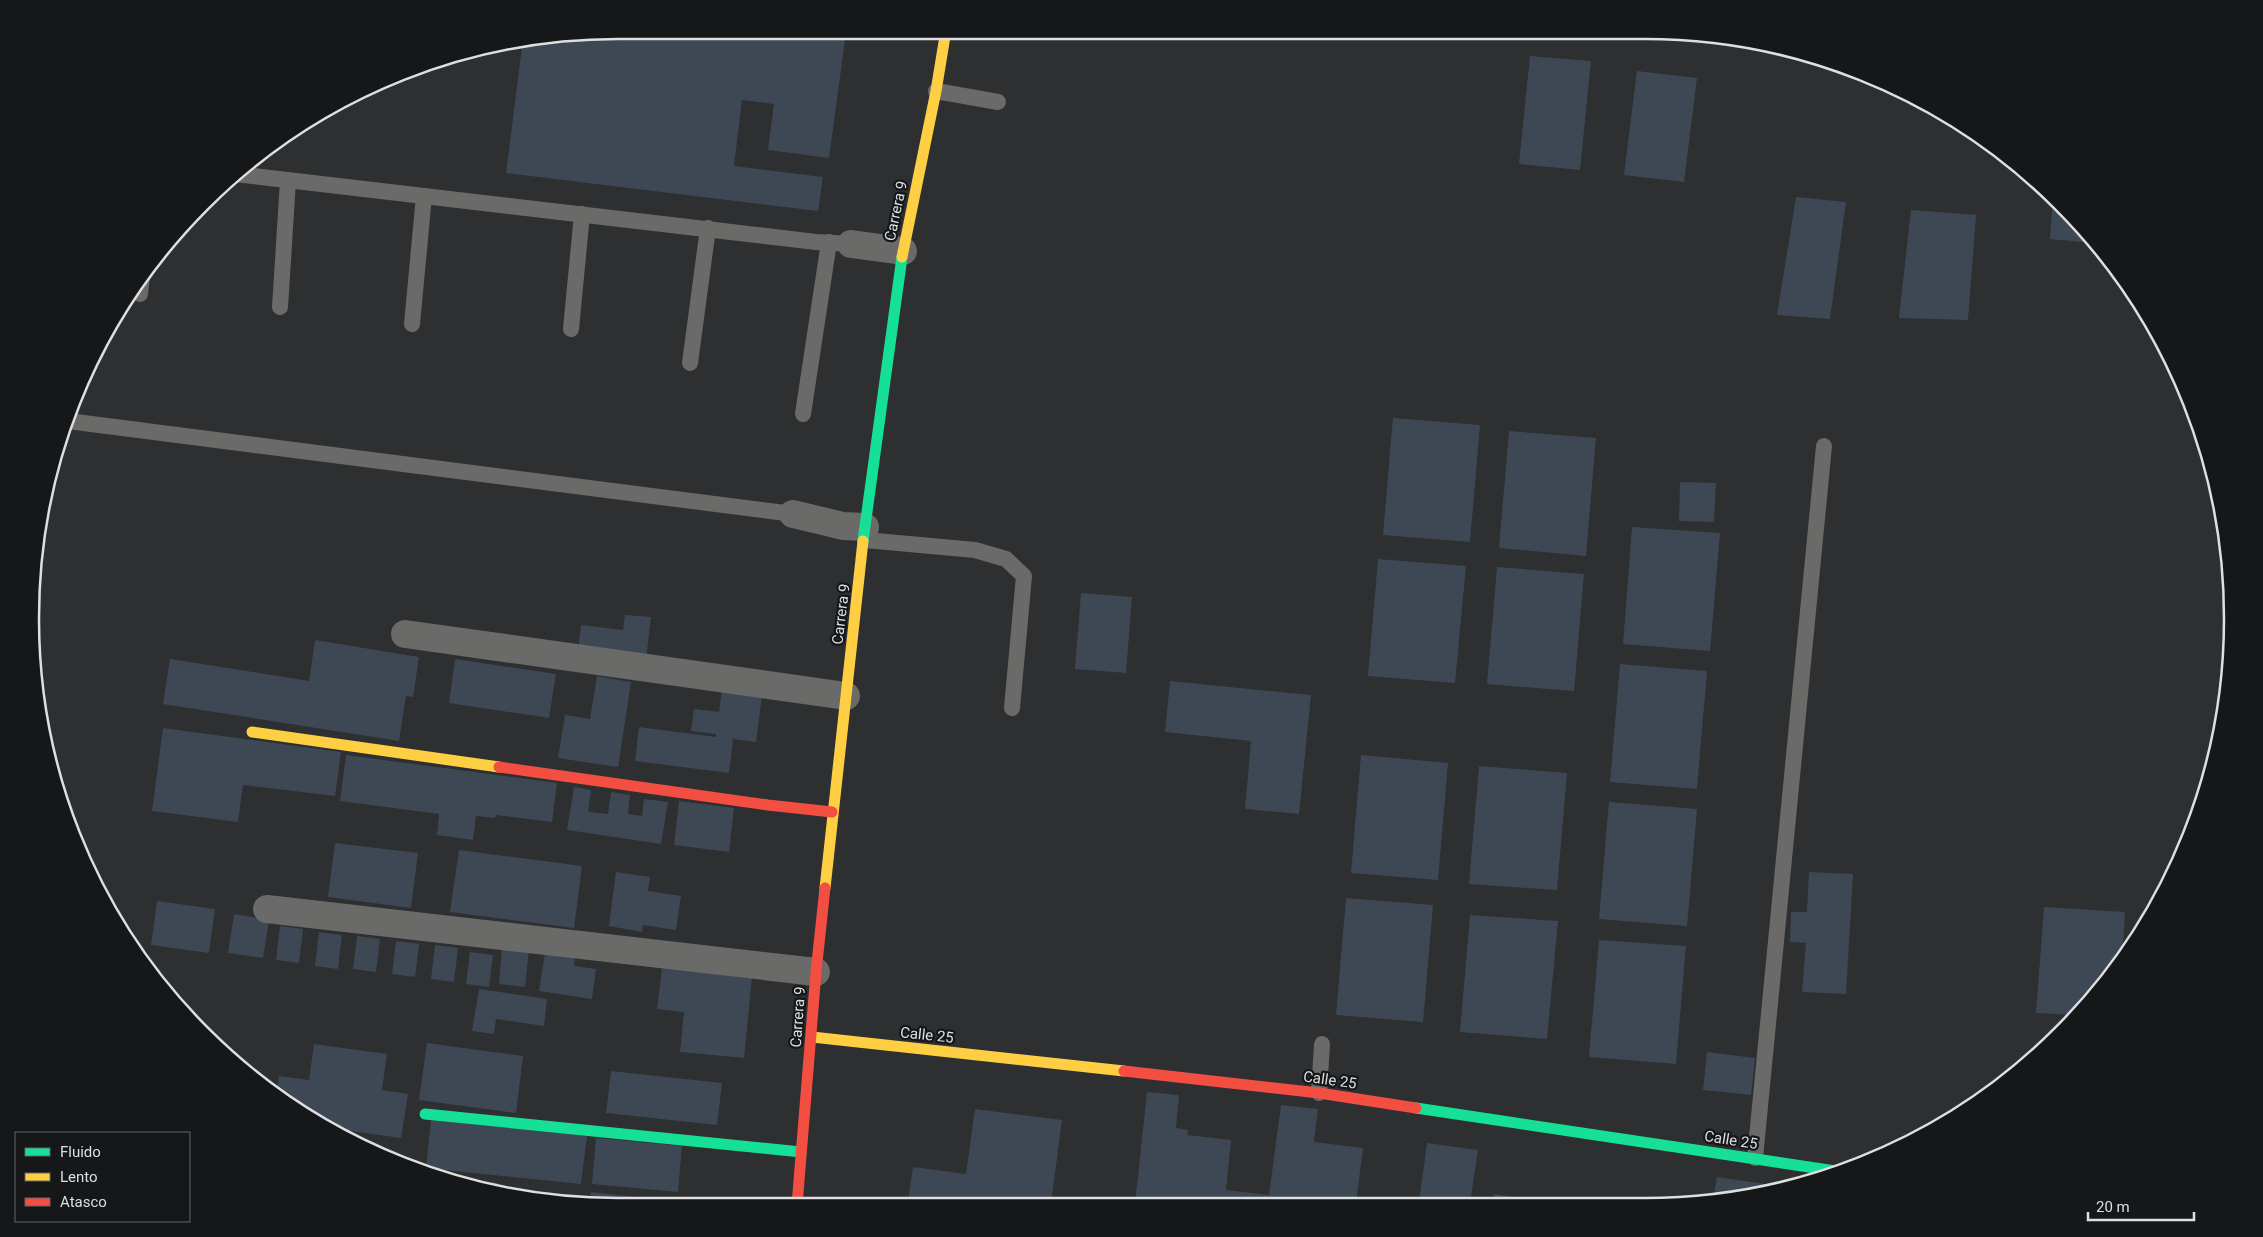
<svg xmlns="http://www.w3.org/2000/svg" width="2263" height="1237" font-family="Roboto,sans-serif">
	<rect width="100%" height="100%" fill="#2d2f31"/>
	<g fill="#3e4854">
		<polygon points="618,30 770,30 845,40 829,158 768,150 774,104 742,100 734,166 823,177 818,211 506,173 523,39"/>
		<polygon points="1530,56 1591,61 1580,170 1519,164"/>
		<polygon points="1637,71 1697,78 1684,182 1624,175"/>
		<polygon points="1796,197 1846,202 1830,319 1777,315"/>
		<polygon points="2053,198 2070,216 2095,243 2050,239"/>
		<polygon points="1911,210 1976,215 1968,320 1899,318"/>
		<polygon points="1393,418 1480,425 1470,542 1383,535"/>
		<polygon points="1509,431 1596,438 1586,556 1499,548"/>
		<polygon points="1680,482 1716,483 1714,522 1679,521"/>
		<polygon points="1632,527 1720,533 1710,651 1623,644"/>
		<polygon points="1378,559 1466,566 1455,683 1368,676"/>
		<polygon points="1497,567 1584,574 1574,691 1487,684"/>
		<polygon points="1081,593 1132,597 1126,673 1075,669"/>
		<polygon points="625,615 651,617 646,660 578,651 581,625 623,630"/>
		<polygon points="315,640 419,657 413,697 406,696 399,741 163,704 170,659 309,681"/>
		<polygon points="455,659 556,674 549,718 449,703"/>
		<polygon points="1620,664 1707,671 1697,789 1610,782"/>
		<polygon points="597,676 631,682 618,767 558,758 565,715 590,719"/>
		<polygon points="1170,681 1311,695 1299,814 1245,809 1251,741 1165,732"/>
		<polygon points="722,691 762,696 756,742 733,739 729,773 635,761 639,727 716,737 716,734 691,731 694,709 719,712"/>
		<polygon points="163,728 341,752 335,796 243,785 238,822 152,811"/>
		<polygon points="346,755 557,783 552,822 496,815 495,818 476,816 473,840 437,835 439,814 340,801"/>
		<polygon points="1361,755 1448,763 1438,880 1351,873"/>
		<polygon points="1479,766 1567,773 1557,890 1469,884"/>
		<polygon points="574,787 591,790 588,812 608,814 611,792 630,795 628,814 642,816 644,799 668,802 661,844 567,830"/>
		<polygon points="679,801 734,808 729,852 674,845"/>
		<polygon points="1609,802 1697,809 1687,926 1599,919"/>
		<polygon points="335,843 418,853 411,908 328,897"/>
		<polygon points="459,850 582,866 574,928 450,912"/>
		<polygon points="616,872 650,877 648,891 681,896 676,930 643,925 642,932 609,926"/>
		<polygon points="1809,872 1853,874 1846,994 1802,992 1806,943 1790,942 1791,912 1807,912"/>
		<polygon points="1346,898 1433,905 1423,1022 1336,1015"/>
		<polygon points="157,901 215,909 209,953 151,945"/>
		<polygon points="2044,907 2125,912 2122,958 2087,1007 2077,1015 2036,1013"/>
		<polygon points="234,914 269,920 263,958 228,953"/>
		<polygon points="1470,915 1558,921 1547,1039 1460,1032"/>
		<polygon points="280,926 303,929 299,963 276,960"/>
		<polygon points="319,932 342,935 338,969 315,966"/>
		<polygon points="357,936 380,939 376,972 353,969"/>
		<polygon points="1599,940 1686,946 1676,1064 1589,1057"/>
		<polygon points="396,941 419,944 415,977 392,974"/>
		<polygon points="435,945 458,948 454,982 431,979"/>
		<polygon points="502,948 529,950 525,987 499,984"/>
		<polygon points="470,952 493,955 489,987 466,984"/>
		<polygon points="545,953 575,958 574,966 596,969 592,999 539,991"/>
		<polygon points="662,968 752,977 744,1058 680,1052 684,1012 657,1009"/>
		<polygon points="479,989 547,999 544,1026 496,1019 494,1034 472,1031"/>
		<polygon points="427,1043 523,1056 516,1113 419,1100"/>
		<polygon points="314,1044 387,1054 382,1090 408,1094 401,1138 323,1127 276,1096 279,1076 309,1080"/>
		<polygon points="1707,1052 1755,1058 1751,1095 1703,1090"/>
		<polygon points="611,1071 722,1083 717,1125 606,1113"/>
		<polygon points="1147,1092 1179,1095 1176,1128 1188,1130 1187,1135 1231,1140 1226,1190 1269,1195 1281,1105 1318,1109 1314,1142 1363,1148 1356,1203 1135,1204"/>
		<polygon points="975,1109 1062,1120 1051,1204 933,1205 908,1202 913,1167 966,1174"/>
		<polygon points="431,1120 587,1136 581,1184 426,1168"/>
		<polygon points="596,1138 682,1146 678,1192 592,1184"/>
		<polygon points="1427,1143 1478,1150 1470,1203 1419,1203"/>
		<polygon points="448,1177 498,1183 497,1192 466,1187 448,1179"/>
		<polygon points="1717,1177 1779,1186 1778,1189 1713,1202"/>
		<polygon points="591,1192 645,1198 644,1206 589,1206"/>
		<polygon points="1494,1194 1535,1200 1535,1203 1493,1203"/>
	</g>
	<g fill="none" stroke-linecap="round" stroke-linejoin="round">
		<g stroke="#6a6a69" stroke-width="16">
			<polyline points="936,91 998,102"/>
			<polyline points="236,174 816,242 851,244"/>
			<polyline points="140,294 142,274"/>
			<polyline points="280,307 288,181"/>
			<polyline points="412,324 424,196"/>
			<polyline points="571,329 582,214"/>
			<polyline points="690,363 708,228"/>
			<polyline points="803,414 829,242"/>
			<polyline points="68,421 793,514"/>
			<polyline points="865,540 975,550 1006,559 1024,576 1012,708"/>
			<polyline points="1319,1093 1322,1044"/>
			<polyline points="1755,1158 1824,446"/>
		</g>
		<g stroke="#6a6a69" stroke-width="28">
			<polyline points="851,244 903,251"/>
			<polyline points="793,514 843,526 865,527"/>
			<polyline points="405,634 846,696"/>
			<polyline points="267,909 816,972"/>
		</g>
		<g stroke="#16e098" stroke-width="11">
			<polyline points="863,541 902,257"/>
			<polyline points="1416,1108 1842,1172"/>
			<polyline points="425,1114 801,1152"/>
		</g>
		<g stroke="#ffcf43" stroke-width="11">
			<polyline points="902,257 936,91 946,30"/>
			<polyline points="252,732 499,767"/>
			<polyline points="825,888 863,541"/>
			<polyline points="812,1037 1124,1071"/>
		</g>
		<g stroke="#f24e42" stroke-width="11">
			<polyline points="499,767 768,805 832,812"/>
			<polyline points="1124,1071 1319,1093 1416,1108"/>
			<polyline points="797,1205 816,972 825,888"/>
		</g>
	</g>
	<g text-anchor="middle" stroke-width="4.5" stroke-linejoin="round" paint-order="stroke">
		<g font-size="15" fill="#dddfe2" stroke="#151719">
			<text transform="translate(896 211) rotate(-78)" y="5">Carrera 9</text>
			<text transform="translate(841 614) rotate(-83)" y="5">Carrera 9</text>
			<text transform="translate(798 1017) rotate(-86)" y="5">Carrera 9</text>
			<text transform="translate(927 1035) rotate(6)" y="5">Calle 25</text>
			<text transform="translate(1330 1080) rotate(8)" y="5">Calle 25</text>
			<text transform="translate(1731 1140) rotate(9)" y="5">Calle 25</text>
		</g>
	</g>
	<path d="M0 0H2263V1237H0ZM618 39H1645A579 579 0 0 1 2224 618V619A579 579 0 0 1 1645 1198H618A579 579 0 0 1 39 619V618A579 579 0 0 1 618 39Z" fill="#151719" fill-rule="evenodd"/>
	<path fill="none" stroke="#dddfe2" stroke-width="2.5" d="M618 39H1645A579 579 0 0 1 2224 618V619A579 579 0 0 1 1645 1198H618A579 579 0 0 1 39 619V618A579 579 0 0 1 618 39Z"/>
	<rect x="15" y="1132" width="175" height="90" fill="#151719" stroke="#656769"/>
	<rect x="25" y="1148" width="25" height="8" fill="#16e098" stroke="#656769"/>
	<text x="60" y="1157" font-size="15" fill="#dddfe2">Fluido</text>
	<rect x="25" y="1173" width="25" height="8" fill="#ffcf43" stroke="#656769"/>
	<text x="60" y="1182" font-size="15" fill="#dddfe2">Lento</text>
	<rect x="25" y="1198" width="25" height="8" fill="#f24e42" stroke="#656769"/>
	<text x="60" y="1207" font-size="15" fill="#dddfe2">Atasco</text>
	<path d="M2088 1212v8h106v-8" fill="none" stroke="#dddfe2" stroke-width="2.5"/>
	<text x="2096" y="1212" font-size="15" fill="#dddfe2" stroke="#151719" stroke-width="4" paint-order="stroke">20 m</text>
</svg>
